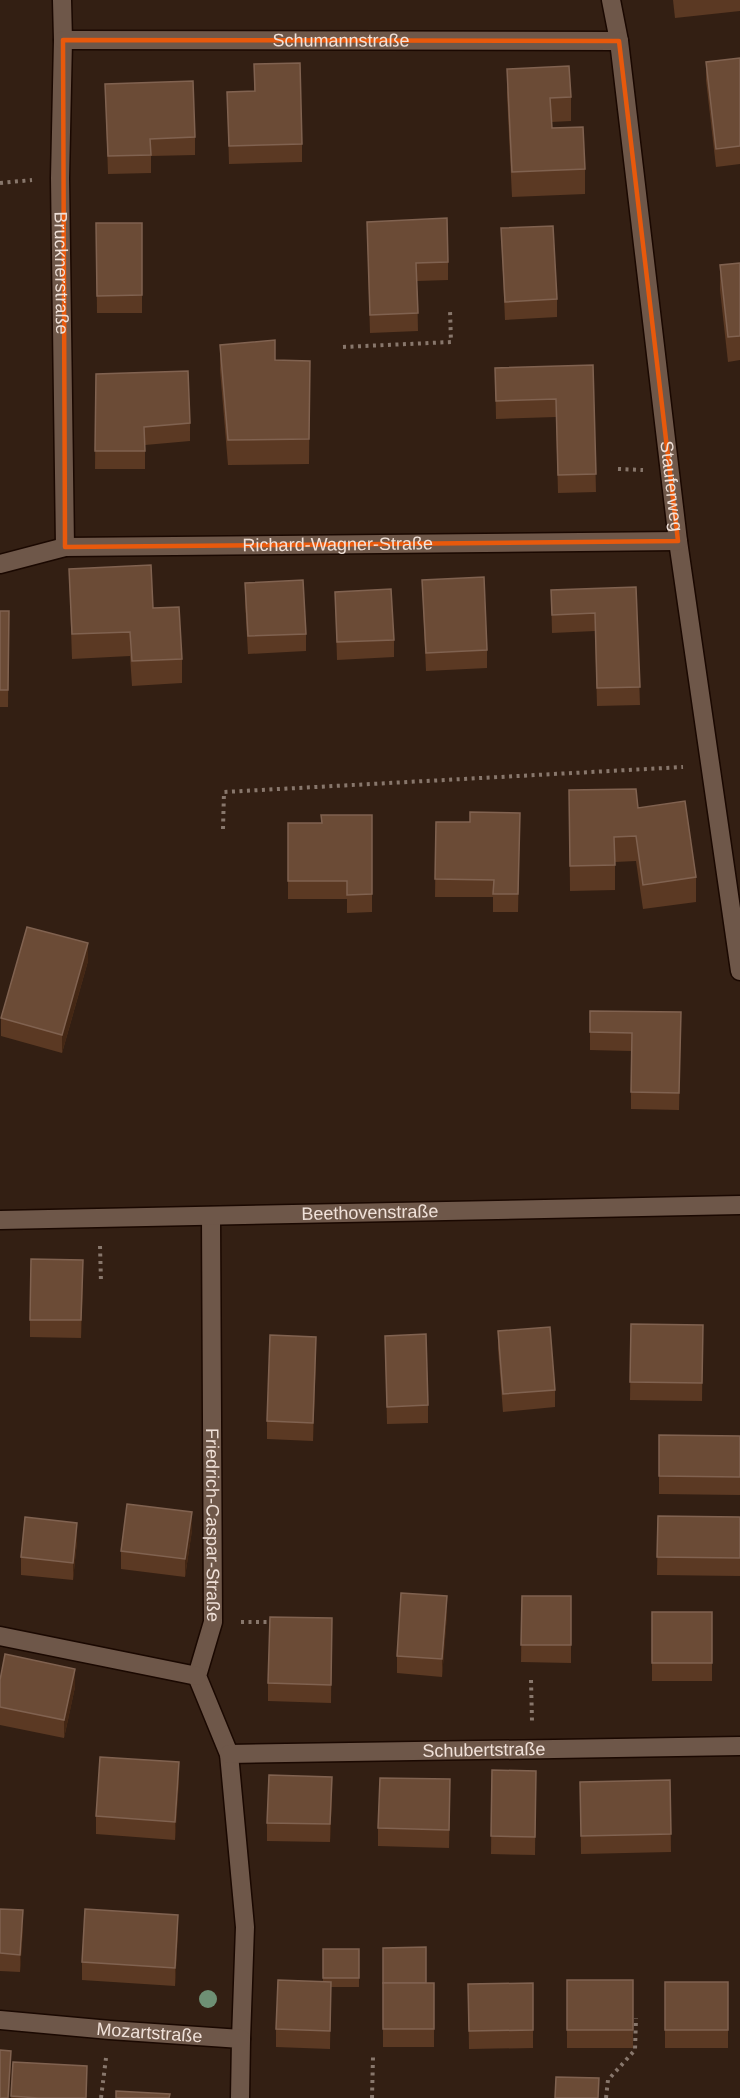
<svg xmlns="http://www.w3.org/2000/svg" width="740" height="2098" font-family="Helvetica,sans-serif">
	<rect width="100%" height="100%" fill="#331f13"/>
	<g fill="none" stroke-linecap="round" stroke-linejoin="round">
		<defs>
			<g id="minor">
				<path id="s1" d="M62,0L63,40L60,178L65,547"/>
				<path id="s2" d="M611,0L619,41L678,541L740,971"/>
				<path id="s3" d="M63,40L619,41"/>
				<path id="s4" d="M0,564L65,547L678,541"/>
				<path id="s5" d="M211,1216L213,1622L197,1676L229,1754L245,1927L241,2039"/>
				<path id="s6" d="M0,1220L740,1205"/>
				<polyline points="0,1636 197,1676"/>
				<path id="s7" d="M229,1754L740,1746"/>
				<path id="s8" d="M0,2020L110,2030L241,2039L240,2098"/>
			</g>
		</defs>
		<use href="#minor" stroke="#1a0801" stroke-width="21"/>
		<g stroke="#88776c" stroke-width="4" stroke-dasharray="3 4.5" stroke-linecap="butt">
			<polyline points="0,183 32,180"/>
			<polyline points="343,347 451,342 450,310"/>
			<polyline points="618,469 643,470"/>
			<polyline points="223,829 224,792 683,767"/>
			<polyline points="100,1246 101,1282"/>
			<polyline points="241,1622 272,1622"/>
			<polyline points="531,1680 532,1721"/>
			<polyline points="101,2098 106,2058"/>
			<polyline points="372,2098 373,2057"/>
			<polyline points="606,2098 608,2080 635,2050 636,2018"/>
		</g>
		<use href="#minor" stroke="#6e5749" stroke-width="18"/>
	</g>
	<circle fill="#6e9074" cx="208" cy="1999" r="9"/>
	<g fill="#5b3923">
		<polygon points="673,0 740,0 740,11 675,18"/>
		<polygon points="740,58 740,164 716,167 706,80 706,62"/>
		<polygon points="254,64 302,144 302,162 229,164 227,92 254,91"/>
		<polygon points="507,69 571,97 571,121 551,122 552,128 585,169 585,194 512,197 507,94"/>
		<polygon points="105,84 195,137 195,155 151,156 151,173 108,174"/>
		<polygon points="367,222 448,262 448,280 417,281 418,331 370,333"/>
		<polygon points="96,223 142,223 142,313 97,313"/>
		<polygon points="501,228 557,299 557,317 505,320"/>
		<polygon points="740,263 740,360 728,362 720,290 720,265"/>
		<polygon points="220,345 275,360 310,361 309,464 228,465 220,370"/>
		<polygon points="593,365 596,492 558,493 556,417 496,419 495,368"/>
		<polygon points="96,374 190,423 190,441 145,445 145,469 95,469"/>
		<polygon points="69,569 153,608 182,659 182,683 132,686 130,656 72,659"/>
		<polygon points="422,580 487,650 487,668 426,671"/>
		<polygon points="245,583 306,634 306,651 248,654 245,601"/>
		<polygon points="636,587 640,705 597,706 595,631 552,633 551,590"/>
		<polygon points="335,592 394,640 394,657 337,660"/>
		<polygon points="0,611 9,611 8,707 0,707"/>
		<polygon points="569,790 638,808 696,877 696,902 643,909 636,861 615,862 615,890 570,891"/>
		<polygon points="520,813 518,912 493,912 493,897 435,897 436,822 470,822"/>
		<polygon points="372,815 372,912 347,913 347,899 288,899 288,823 321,823"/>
		<polygon points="88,961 62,1053 1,1036 1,1018"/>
		<polygon points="590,1011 681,1012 679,1110 631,1109 631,1051 590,1050"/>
		<polygon points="83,1278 81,1338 30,1337 30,1320"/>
		<polygon points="631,1324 703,1325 702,1401 630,1400"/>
		<polygon points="498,1331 555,1390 555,1407 503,1412 498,1349"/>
		<polygon points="385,1336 428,1405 428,1423 387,1424"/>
		<polygon points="316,1355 313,1441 267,1439 267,1421"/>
		<polygon points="659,1435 740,1436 740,1495 659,1494"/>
		<polygon points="658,1516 740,1517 740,1576 657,1575"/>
		<polygon points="192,1530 185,1577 121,1569 121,1551"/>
		<polygon points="77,1541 73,1580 21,1575 21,1557"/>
		<polygon points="522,1596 571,1596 571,1663 521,1662"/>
		<rect x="652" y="1612" width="60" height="69"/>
		<polygon points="447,1614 442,1677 397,1673 397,1656"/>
		<polygon points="332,1618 331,1703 268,1701 268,1683"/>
		<polygon points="0,1680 75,1687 64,1738 0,1725"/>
		<polygon points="492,1770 536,1771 535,1855 491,1854"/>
		<polygon points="179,1780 175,1840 96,1834 96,1816"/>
		<polygon points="670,1780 671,1852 581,1854 580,1782"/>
		<polygon points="332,1795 330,1842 267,1841 267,1823"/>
		<polygon points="450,1797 449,1848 378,1846 378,1828"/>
		<polygon points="0,1909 23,1928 20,1972 0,1971"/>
		<polygon points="178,1932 175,1986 82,1980 82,1962"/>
		<polygon points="383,1948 426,1983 434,1983 434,2047 383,2047"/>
		<polygon points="323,1949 359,1949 359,1987 331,1987 330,2049 276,2047 276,2029 323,1982"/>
		<rect x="567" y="1980" width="66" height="68"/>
		<rect x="665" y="1982" width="63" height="66"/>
		<polygon points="533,1983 533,2048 469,2049 468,1984"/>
		<polygon points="13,2062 86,2098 11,2098"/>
	</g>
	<g fill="#442714">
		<polygon points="88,943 88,961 62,1053 62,1035"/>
		<polygon points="83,1260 83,1278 81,1338 81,1320"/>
		<polygon points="316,1337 316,1355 313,1441 313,1423"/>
		<polygon points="192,1512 192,1530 185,1577 185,1559"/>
		<polygon points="77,1523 77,1541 73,1580 73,1563"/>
		<polygon points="447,1596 447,1614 442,1677 442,1659"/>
		<polygon points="75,1669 75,1687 64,1738 64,1720"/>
		<polygon points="179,1762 179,1780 175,1840 175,1822"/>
		<polygon points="332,1777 332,1795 330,1842 330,1824"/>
		<polygon points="23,1910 23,1928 20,1972 20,1955"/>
		<polygon points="178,1915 178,1932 175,1986 175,1968"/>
		<polygon points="11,2051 11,2069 9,2098 8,2098"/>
	</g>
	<g fill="#6b4b36" stroke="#806250" stroke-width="1.5">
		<polygon points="740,58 740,146 716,149 706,62"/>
		<polygon points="300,63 302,144 229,146 227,92 255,91 254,64"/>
		<polygon points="569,66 571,97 550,98 552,128 583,127 585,169 512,172 507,69"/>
		<polygon points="193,81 195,137 150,139 151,155 108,156 105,84"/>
		<polygon points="447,218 448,262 416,263 418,313 370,315 367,222"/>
		<polygon points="96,223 142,223 142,295 97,296"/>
		<polygon points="553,226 557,299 505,302 501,228"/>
		<polygon points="740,263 740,336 728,337 720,265"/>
		<polygon points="275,340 275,360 310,361 309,439 228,440 220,345"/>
		<polygon points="593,365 596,474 558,475 556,399 496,401 495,368"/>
		<polygon points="188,371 190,423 144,427 145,451 95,451 96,374"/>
		<polygon points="151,565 153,608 179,607 182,659 132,661 130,632 72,634 69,569"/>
		<polygon points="484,577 487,650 426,653 422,580"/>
		<polygon points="303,580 306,634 248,636 245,583"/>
		<polygon points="636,587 640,687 597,688 595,613 552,615 551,590"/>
		<polygon points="391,589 394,640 337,642 335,592"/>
		<polygon points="0,611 9,611 8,690 0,690"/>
		<polygon points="636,789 638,808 685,801 696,877 643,885 636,836 614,837 615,865 570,866 569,790"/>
		<polygon points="470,812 520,813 518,894 493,894 494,880 435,879 436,822 470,822"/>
		<polygon points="321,815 372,815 372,894 347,895 347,881 288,881 288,823 322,823"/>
		<polygon points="27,927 88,943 62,1035 1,1018"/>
		<polygon points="590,1011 681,1012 679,1093 631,1092 632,1033 590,1032"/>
		<polygon points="31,1259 83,1260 81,1320 30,1320"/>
		<polygon points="631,1324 703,1325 702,1383 630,1382"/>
		<polygon points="550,1327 555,1390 503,1394 498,1331"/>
		<polygon points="426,1334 428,1405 387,1407 385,1336"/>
		<polygon points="270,1335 316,1337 313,1423 267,1421"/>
		<polygon points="659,1435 740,1436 740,1477 659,1476"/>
		<polygon points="127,1504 192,1512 185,1559 121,1551"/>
		<polygon points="658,1516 740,1517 740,1558 657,1557"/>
		<polygon points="25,1517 77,1523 73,1563 21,1557"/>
		<polygon points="401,1593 447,1596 442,1659 397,1656"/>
		<polygon points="522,1596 571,1596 571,1645 521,1645"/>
		<rect x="652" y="1612" width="60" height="51"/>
		<polygon points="270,1617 332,1618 331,1685 268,1683"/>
		<polygon points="5,1654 75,1669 64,1720 0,1707 0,1680"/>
		<polygon points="100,1757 179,1762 175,1822 96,1816"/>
		<polygon points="492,1770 536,1771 535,1837 491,1836"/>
		<polygon points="269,1775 332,1777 330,1824 267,1823"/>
		<polygon points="380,1778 450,1779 449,1830 378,1828"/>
		<polygon points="670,1780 671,1834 581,1836 580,1782"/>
		<polygon points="0,1909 23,1910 20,1955 0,1953"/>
		<polygon points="85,1909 178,1915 175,1968 82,1962"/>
		<polygon points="426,1947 426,1983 383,1983 383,1948"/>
		<rect x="323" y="1949" width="36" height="29"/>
		<polygon points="278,1980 331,1982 330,2031 276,2029"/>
		<rect x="567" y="1980" width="66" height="50"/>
		<rect x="665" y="1982" width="63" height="48"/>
		<rect x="383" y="1983" width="51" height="46"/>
		<polygon points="533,1983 533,2030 469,2031 468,1984"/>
		<polygon points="0,2050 11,2051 8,2098 0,2098"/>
		<polygon points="13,2062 87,2066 86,2098 38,2098 11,2096"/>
		<polygon points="556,2077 599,2078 598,2098 555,2098"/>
		<polygon points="116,2091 170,2094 169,2098 116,2098"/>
	</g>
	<path fill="none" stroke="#e8590c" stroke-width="4.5" stroke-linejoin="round" d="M63,40L619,41L678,541L65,547Z"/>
	<g text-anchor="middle" stroke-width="4.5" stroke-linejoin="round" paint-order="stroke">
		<g font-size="18" fill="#f0e1d9" stroke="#291509">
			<text dy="6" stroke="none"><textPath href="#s3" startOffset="278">Schumannstraße</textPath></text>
			<text dy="6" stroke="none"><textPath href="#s1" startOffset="273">Brucknerstraße</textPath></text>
			<text dy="6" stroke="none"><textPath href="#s2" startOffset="490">Stauferweg</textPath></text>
			<text dy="6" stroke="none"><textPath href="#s4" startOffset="340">Richard-Wagner-Straße</textPath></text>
			<text dy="6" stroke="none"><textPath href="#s6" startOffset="370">Beethovenstraße</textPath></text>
			<text dy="6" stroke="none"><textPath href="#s5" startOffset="309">Friedrich-Caspar-Straße</textPath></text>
			<text dy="6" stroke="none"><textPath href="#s7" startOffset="255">Schubertstraße</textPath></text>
			<text dy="6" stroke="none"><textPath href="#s8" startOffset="150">Mozartstraße</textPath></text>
		</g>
	</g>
</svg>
